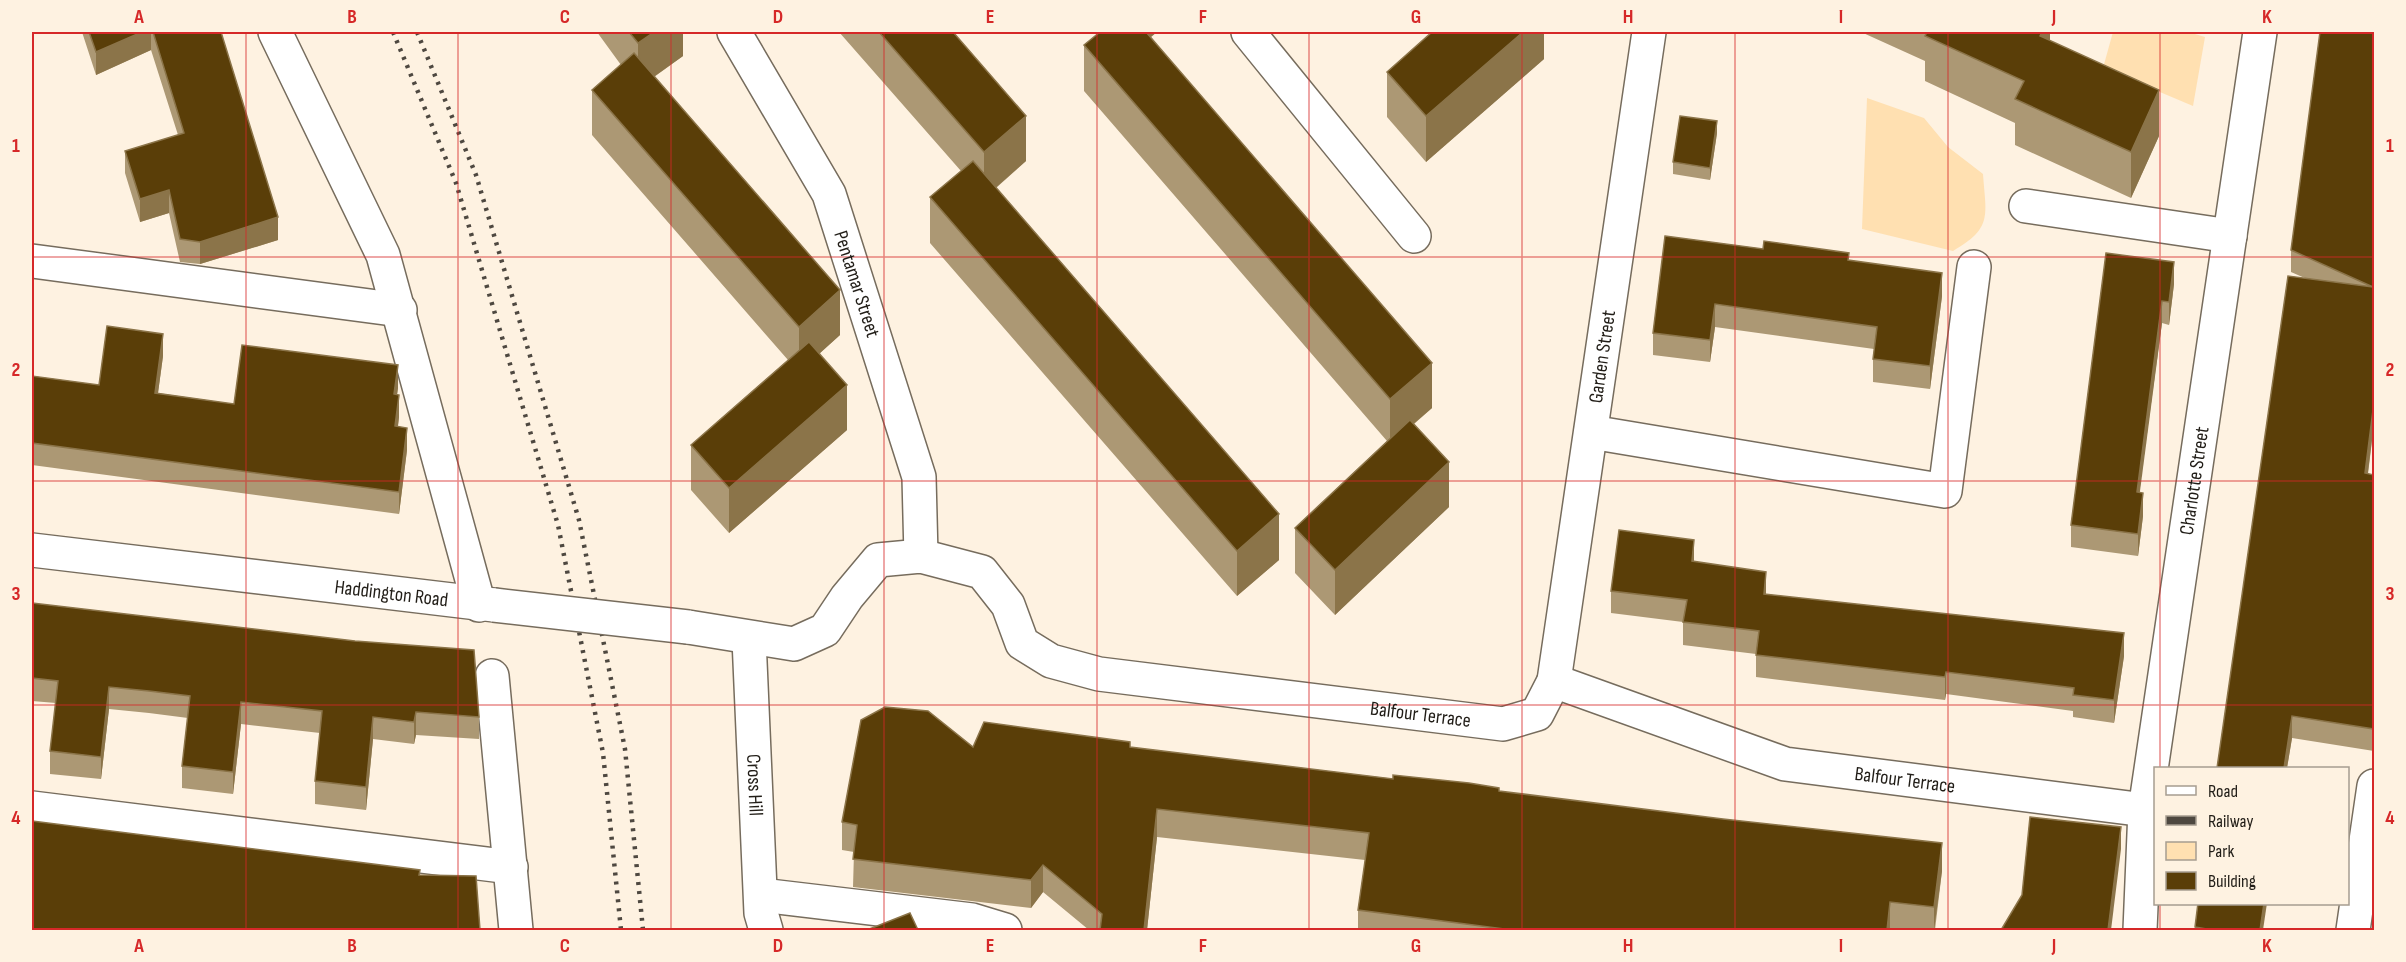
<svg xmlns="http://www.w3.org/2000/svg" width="2406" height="962" font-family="'Sofia Sans Condensed',sans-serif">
	<rect width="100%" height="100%" fill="#fef2e1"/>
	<g fill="#ffe0b1">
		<polygon points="2113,32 2188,32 2205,37 2193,106 2103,68"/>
		<path d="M1867,98L1924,118L1948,147L1983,174C1986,216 1993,228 1953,251L1862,229Z"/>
	</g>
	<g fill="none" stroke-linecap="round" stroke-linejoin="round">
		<defs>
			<g id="minor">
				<polyline points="275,32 383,255 479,605"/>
				<path id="s1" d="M734,32L829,194L919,477L921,556"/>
				<polyline points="1248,32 1414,236"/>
				<polyline points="2026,206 2230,236"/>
				<polyline points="32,261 400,310"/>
				<polyline points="1591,432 1945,491 1974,267"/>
				<path id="s2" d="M32,550L494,605"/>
				<path id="s3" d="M688,627L794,644L825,630L847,597L878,560L921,556L982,572L1008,605L1022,643L1051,661L1099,674L1503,724L1537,714L1554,681L1785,764L2145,810"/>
				<path id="s4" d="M749,639L761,913L766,930"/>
				<polyline points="492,676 516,930"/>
				<path id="s5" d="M1554,681L1649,32"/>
				<polyline points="32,808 511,867"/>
				<polyline points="761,895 972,920 1005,930"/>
				<path id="s6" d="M2140,930L2145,810L2260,32"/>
				<polyline points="2353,930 2374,786"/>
			</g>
		</defs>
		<use href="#minor" stroke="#766c5d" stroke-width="36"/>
		<use href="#minor" stroke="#fff" stroke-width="33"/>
		<g stroke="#4e4840" stroke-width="4.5" stroke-dasharray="3 6" stroke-linecap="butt">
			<polyline points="393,32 456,183 558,525 603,753 621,930"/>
			<polyline points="417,32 476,175 579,520 625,749 643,930"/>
		</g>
		<defs>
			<polyline id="minor-bridge" points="494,605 688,627"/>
		</defs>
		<use href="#minor-bridge" stroke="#766c5d" stroke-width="36" stroke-linecap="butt"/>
		<use href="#minor-bridge" stroke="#fff" stroke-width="33"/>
	</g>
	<g fill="#ac9874">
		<polygon points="82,32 221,32 278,240 200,264 180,262 169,213 140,222 125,173 125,151 178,135 151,50 96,75"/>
		<polygon points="597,32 683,32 683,56 654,77 840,335 820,353 847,430 729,533 691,490 691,445 788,360 592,135 592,90 621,65"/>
		<polygon points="839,32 953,32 1026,161 996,188 1279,560 1237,596 930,243 930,197 961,171"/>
		<polygon points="1544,32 1544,59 1426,162 1387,117 1387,72"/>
		<polygon points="1861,32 2050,32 2050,40 2159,136 2131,198 2015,145 2015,123 1925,81 1925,61"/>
		<polygon points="2374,32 2374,424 2368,474 2374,475 2374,751 2292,738 2287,768 2307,279 2291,272 2291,250"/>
		<polygon points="1151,37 1432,408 1414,424 1449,507 1335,615 1295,573 1295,528 1387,441 1084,91 1084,45"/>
		<polygon points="1717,133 1710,180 1673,174 1673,162"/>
		<polygon points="1665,236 1849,260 1942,296 1930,389 1873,382 1873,359 1874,349 1715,327 1710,362 1653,355 1653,333"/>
		<polygon points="2106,253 2174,284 2169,325 2162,323 2139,492 2143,516 2138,556 2071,547 2071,525"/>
		<polygon points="163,356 158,393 234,404 398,388 397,394 399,417 398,426 407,450 399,514 32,465 32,376 99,385"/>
		<polygon points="1694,561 1766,594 2124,656 2114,723 2073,717 2073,711 1946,694 1945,700 1756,677 1756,654 1683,645 1683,622 1611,613 1611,591"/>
		<polygon points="32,603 479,717 479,739 416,735 414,744 373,739 366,810 315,804 315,781 320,733 241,724 233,794 182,788 182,766 188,718 149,713 109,709 101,779 50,774 50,751 56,703 32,701"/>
		<polygon points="973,747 1130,748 1499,791 1942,871 1935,930 1902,930 1890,929 1890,930 1358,930 1358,910 1365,860 1157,837 1147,930 1089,930 1043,892 1031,908 853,887 854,852 842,850 842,822"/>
		<polygon points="2195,927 2263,930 2195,930"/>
	</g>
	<g fill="#8b7449">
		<polygon points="142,32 151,32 151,50 96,75 96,52"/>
		<polygon points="654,32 683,32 683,56 638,88 638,43"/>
		<polygon points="1137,32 1157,32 1137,49"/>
		<polygon points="1523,32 1544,32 1544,59 1426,162 1426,116"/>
		<polygon points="2042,32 2050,32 2050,60 2040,36"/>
		<polygon points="2159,90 2159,136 2131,198 2131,152"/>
		<polygon points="1026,116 1026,161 984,198 984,152"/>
		<polygon points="1717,121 1717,133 1710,180 1710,168"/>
		<polygon points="169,190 169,213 140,222 140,199"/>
		<polygon points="278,217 278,240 200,264 200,242"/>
		<polygon points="2174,262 2174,284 2169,325 2169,302"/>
		<polygon points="1942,273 1942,296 1930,389 1930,366"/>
		<polygon points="840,290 840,335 799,372 799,327"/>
		<polygon points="2162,301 2162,323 2137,514 2137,492"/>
		<polygon points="1715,304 1715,327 1710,362 1710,340"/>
		<polygon points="163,334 163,356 155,415 155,393"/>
		<polygon points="1432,363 1432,408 1390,444 1390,399"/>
		<polygon points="398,365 398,388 394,416 394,394"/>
		<polygon points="847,385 847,430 729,533 729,488"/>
		<polygon points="399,395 399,417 395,449 395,426"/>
		<polygon points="2374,402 2374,424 2365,495 2365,473"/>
		<polygon points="407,428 407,450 399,514 399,492"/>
		<polygon points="1449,462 1449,507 1335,615 1335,570"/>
		<polygon points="2143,493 2143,516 2138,556 2138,534"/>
		<polygon points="1279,514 1279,560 1237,596 1237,551"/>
		<polygon points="1694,540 1694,562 1692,561"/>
		<polygon points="1766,572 1766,594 1764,594"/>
		<polygon points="2124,633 2124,656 2114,723 2114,700"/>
		<polygon points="1946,672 1946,694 1945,700 1945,677"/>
		<polygon points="109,687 109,709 101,779 101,757"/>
		<polygon points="241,702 241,724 233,794 233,772"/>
		<polygon points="416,712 416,735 414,744 414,722"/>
		<polygon points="2292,716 2292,738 2287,768 2284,768"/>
		<polygon points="373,717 373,739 366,810 366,787"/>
		<polygon points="1157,809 1157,837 1147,930 1144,930"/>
		<polygon points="2121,827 2121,849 2111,930 2108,930"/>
		<polygon points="1942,843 1942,871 1934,930 1934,907"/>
		<polygon points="1043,865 1043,892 1031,908 1031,880"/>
		<polygon points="1890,902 1890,930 1887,930"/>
		<polygon points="2264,903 2267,903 2263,930 2260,930"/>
	</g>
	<g fill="#5a3e08" stroke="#8b7449" stroke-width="1.5">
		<polygon points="89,32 142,32 96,52"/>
		<polygon points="153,32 221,32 278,217 200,242 180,239 169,190 140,199 125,151 184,133"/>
		<polygon points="629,32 654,32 638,43"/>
		<polygon points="879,32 953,32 1026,116 984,152"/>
		<polygon points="1100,32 1146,32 1432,363 1390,399 1084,45"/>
		<polygon points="1432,32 1523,32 1426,116 1387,72"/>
		<polygon points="1927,32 2042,32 2040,36 2159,90 2131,152 2015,99 2024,81 1925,36"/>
		<polygon points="2320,32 2374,32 2374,402 2365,473 2374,475 2374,729 2292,716 2284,768 2217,768 2288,276 2373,287 2291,250"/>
		<polygon points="634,53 840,290 799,327 592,90"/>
		<polygon points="1680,116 1717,121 1710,168 1673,162"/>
		<polygon points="973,161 1279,514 1237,551 930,197"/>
		<polygon points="1665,236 1763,249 1764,241 1849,253 1848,260 1942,273 1930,366 1873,359 1877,327 1715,304 1710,340 1653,333"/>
		<polygon points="2106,253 2174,262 2169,302 2162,301 2137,492 2143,493 2138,534 2071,525"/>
		<polygon points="107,326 163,334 155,393 234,404 242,345 398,365 394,394 399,395 395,426 407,428 399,492 32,443 32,376 99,385"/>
		<polygon points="809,342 847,385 729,488 691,445"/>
		<polygon points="1410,420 1449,462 1335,570 1295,528"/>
		<polygon points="1619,530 1694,540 1692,561 1766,572 1764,594 2124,633 2114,700 2073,695 2074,688 1946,672 1945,677 1756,655 1759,631 1683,622 1687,600 1611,591"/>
		<polygon points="32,603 355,641 474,650 479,717 416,712 414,722 373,717 366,787 315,781 322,711 241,702 233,772 182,766 190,696 149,691 109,687 101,757 50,751 58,681 32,678"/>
		<polygon points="885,707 928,711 973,747 984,722 1130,742 1130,747 1393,779 1393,775 1469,783 1499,788 1499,791 1723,819 1942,843 1934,907 1890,902 1887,930 1512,930 1358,910 1369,833 1157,809 1144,930 1100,930 1102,914 1043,865 1031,880 853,859 857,825 842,822 861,720"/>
		<polygon points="2030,817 2121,827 2108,930 2001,930 2022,895"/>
		<polygon points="32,821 420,870 419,875 476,876 480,930 32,930"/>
		<polygon points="2198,903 2264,903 2260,930 2206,930 2206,929 2195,927"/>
		<polygon points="910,913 918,930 867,930"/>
	</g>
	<path fill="none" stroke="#d62828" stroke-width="1.5" stroke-opacity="0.55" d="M246,32V930M458,32V930M671,32V930M884,32V930M1097,32V930M1309,32V930M1522,32V930M1735,32V930M1948,32V930M2160,32V768M32,257H2374M32,481H2374M32,705H2374M2160,904V930"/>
	<g text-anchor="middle" stroke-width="6" stroke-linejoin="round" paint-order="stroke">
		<g font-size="20" fill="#211d17" stroke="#fef2e1">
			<text dy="7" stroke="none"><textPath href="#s1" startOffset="282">Pentamar Street</textPath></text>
			<text dy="7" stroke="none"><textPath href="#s5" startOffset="328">Garden Street</textPath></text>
			<text dy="7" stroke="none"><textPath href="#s6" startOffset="453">Charlotte Street</textPath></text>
			<text dy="7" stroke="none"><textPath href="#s2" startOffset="362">Haddington Road</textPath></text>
			<text dy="7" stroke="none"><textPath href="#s3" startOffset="826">Balfour Terrace</textPath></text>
			<text dy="7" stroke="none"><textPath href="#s3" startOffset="1348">Balfour Terrace</textPath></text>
			<text dy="7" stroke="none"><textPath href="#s4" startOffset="146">Cross Hill</textPath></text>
		</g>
	</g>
	<rect width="2406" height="962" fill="none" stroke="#fef2e1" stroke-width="66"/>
	<rect x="2154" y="767" width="195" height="138" fill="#fef2e1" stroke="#a69d90" stroke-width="1.5"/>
	<rect x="2166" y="786" width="30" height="9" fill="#ffffff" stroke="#a69d90" stroke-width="1.5"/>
	<text x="2208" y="797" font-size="18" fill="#211d17">Road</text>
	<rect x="2166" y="816" width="30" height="9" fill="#4e4840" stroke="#a69d90" stroke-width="1.5"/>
	<text x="2208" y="827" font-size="18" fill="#211d17">Railway</text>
	<rect x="2166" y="842" width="30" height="18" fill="#ffe0b1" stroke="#a69d90" stroke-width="1.5"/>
	<text x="2208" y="857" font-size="18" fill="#211d17">Park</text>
	<rect x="2166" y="872" width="30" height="18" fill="#5a3e08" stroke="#a69d90" stroke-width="1.5"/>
	<text x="2208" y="887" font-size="18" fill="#211d17">Building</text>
	<rect x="33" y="33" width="2340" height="896" fill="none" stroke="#d62828" stroke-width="2"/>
	<g font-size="20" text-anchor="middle" font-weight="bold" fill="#d62828">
		<text x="139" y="23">A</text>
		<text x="352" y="23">B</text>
		<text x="565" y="23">C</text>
		<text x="778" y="23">D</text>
		<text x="990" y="23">E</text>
		<text x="1203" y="23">F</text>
		<text x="1416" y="23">G</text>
		<text x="1628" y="23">H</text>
		<text x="1841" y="23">I</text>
		<text x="2054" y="23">J</text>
		<text x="2267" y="23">K</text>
		<text x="16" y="152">1</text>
		<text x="2390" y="152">1</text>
		<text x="16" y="376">2</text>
		<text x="2390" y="376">2</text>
		<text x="16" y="600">3</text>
		<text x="2390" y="600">3</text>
		<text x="16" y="824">4</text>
		<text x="2390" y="824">4</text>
		<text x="139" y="952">A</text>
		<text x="352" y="952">B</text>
		<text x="565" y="952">C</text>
		<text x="778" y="952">D</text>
		<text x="990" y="952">E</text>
		<text x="1203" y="952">F</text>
		<text x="1416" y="952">G</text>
		<text x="1628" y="952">H</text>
		<text x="1841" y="952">I</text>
		<text x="2054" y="952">J</text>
		<text x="2267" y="952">K</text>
	</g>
</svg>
